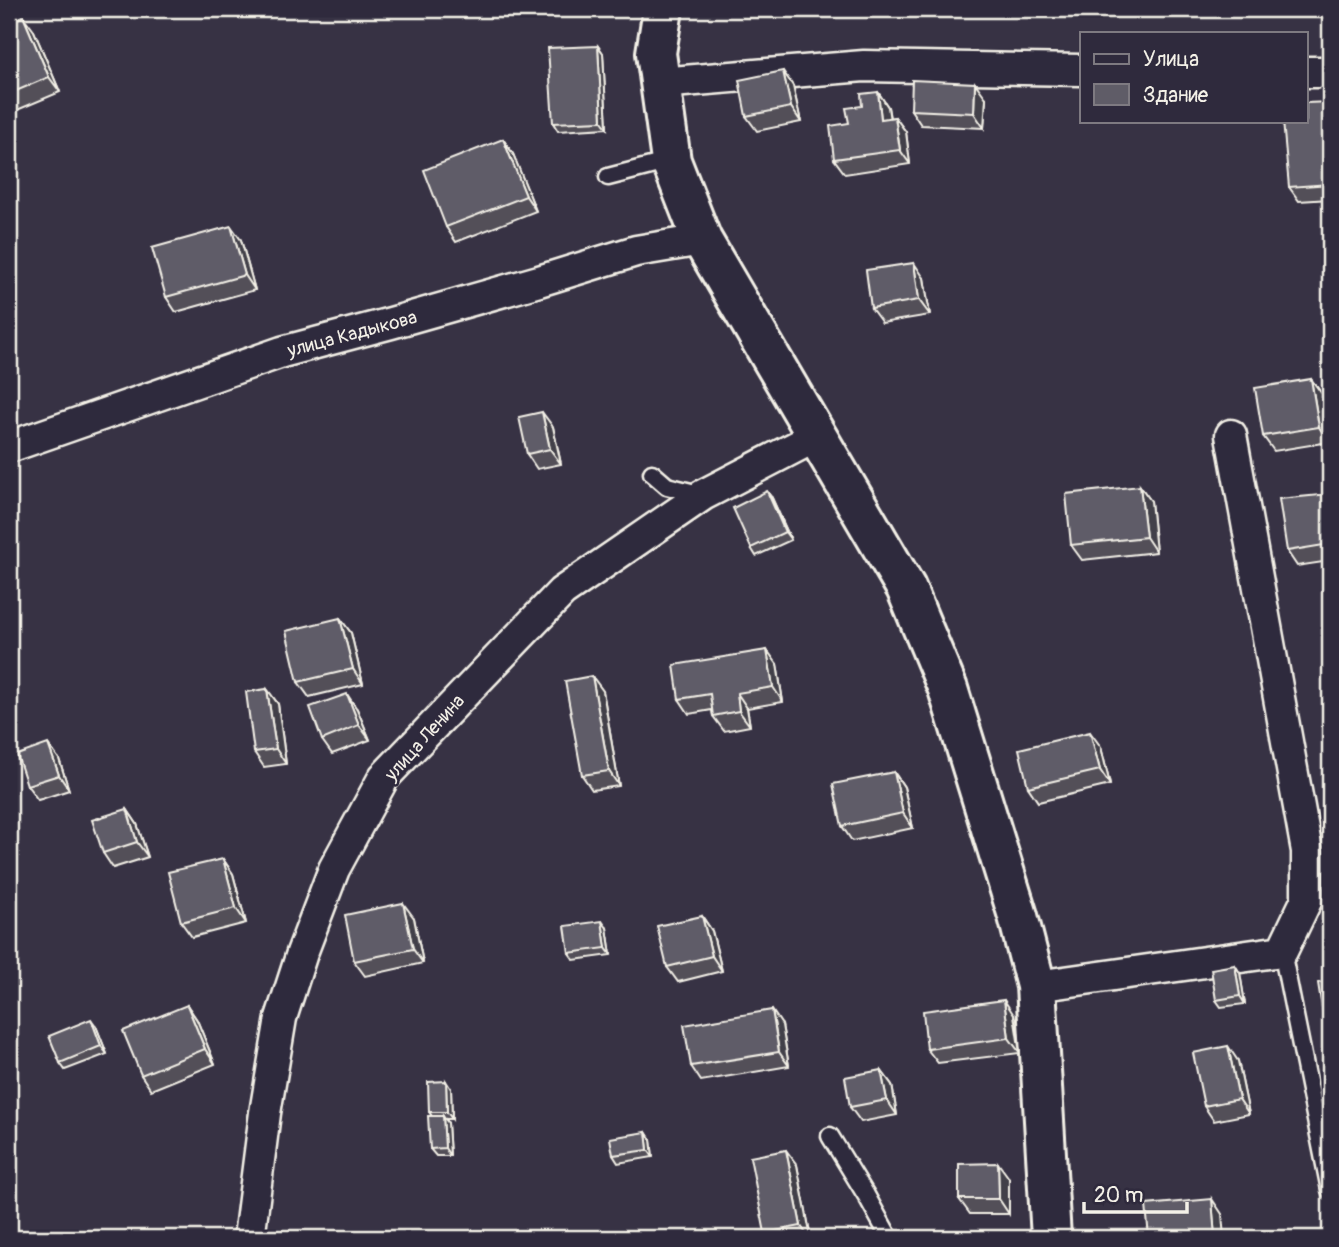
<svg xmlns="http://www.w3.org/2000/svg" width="1339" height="1247" font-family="Pangolin,sans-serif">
	<rect width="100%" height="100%" fill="#373244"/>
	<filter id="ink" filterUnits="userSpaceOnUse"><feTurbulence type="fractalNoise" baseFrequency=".0143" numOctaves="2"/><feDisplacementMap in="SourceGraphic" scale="14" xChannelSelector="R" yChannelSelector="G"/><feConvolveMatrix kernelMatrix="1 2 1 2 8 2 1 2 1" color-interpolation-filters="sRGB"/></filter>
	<g filter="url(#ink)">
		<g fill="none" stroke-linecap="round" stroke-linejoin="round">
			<defs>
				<g id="lane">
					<polyline points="608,177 670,161"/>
					<polyline points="652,473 667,486 703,495"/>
					<polyline points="1282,951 1330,1190"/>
					<polyline points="830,1136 866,1195 888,1235 891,1238"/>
				</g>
				<g id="street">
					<polyline points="1306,72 1330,72"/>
					<polyline points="660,83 864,66 1082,70"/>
					<polyline points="9,447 282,352 391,323 539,281 636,251 702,240"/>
					<polyline points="1036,986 1282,951 1307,899 1307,851 1231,435"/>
					<polyline points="249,1238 265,1113 281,1018 302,953 334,869 384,777 562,592 703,495 817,436"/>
				</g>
				<polyline id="secondary" points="663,9 656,53 671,161 702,240 906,588 948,689 1018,916 1036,986 1051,1238"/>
			</defs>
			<use href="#lane" stroke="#f4f1e8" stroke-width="21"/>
			<use href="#street" stroke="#f4f1e8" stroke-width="35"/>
			<use href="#secondary" stroke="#f4f1e8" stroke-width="44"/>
			<use href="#lane" stroke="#2f2a3d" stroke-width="16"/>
			<use href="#street" stroke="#2f2a3d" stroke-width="30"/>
			<use href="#secondary" stroke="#2f2a3d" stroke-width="38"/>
		</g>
		<g fill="#524f59" stroke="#f4f1e8" stroke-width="2">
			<polygon points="9,23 34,31 60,92 10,113"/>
			<polygon points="598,46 603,53 607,128 558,131 553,123"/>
			<polygon points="793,86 801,122 757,131 746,116"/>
			<polygon points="878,92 888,107 890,118 895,117 906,132 910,164 845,174 834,159 849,123 862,106"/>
			<polygon points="986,98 984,128 921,125 911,110"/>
			<polygon points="1330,102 1330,199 1299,201 1289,187"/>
			<polygon points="503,139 513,154 536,211 456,242 446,227"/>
			<polygon points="241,240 255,290 176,312 166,297"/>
			<polygon points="924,278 930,315 882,323 871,308"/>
			<polygon points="1311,379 1322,394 1329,442 1274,451 1263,436"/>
			<polygon points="553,427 561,464 537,469 527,454"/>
			<polygon points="1140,486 1151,501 1156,552 1082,560 1071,545"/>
			<polygon points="1330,494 1330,561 1297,566 1287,551"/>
			<polygon points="772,498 791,540 756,556 751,548"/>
			<polygon points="340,618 351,633 363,684 309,697 298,682"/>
			<polygon points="777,664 783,702 747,708 750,726 724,731 713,716 712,710 689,714 679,699"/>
			<polygon points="267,689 278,704 286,764 264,767 254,752"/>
			<polygon points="603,691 619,786 592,790 582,775"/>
			<polygon points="357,709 370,740 332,754 322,740"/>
			<polygon points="1101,747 1110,785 1038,802 1028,787"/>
			<polygon points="59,759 69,790 38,800 27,785"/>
			<polygon points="894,772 904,787 913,828 852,841 842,826"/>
			<polygon points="127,809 137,824 148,857 113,868 103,853"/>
			<polygon points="223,859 233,874 246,923 192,937 181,922"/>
			<polygon points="702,916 712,931 722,971 678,982 667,967"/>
			<polygon points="414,918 423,963 365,976 354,961"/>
			<polygon points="607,928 611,955 574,960 569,953"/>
			<polygon points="1235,965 1240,973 1245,1004 1221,1007 1216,1000"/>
			<polygon points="187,1005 197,1020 215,1064 151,1090 141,1075"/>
			<polygon points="1014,1015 1020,1053 938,1063 927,1049"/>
			<polygon points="782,1025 789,1066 701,1081 691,1066"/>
			<polygon points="96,1026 107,1054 65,1070 60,1063"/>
			<polygon points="1238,1061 1249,1114 1214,1121 1204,1106"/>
			<polygon points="881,1070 892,1085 897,1115 861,1122 850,1107"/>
			<polygon points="451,1089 452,1119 446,1119 448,1123 450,1156 436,1156 430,1149 432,1116 429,1112"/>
			<polygon points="646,1132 651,1140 653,1157 618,1163 613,1155"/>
			<polygon points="797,1165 811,1238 768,1238 765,1233"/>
			<polygon points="1009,1178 1009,1214 970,1214 959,1199"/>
		</g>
		<g fill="#424048" stroke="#f4f1e8" stroke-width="2">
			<polygon points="23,16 34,31 60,92 49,77"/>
			<polygon points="598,46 603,53 607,128 602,121"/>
			<polygon points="783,71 793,86 801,122 791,107"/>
			<polygon points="975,83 986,98 984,128 974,113"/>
			<polygon points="878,92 888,107 892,134 881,119"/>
			<polygon points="895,117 906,132 910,164 900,150"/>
			<polygon points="503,139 513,154 536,211 526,196"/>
			<polygon points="231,226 241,240 255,290 245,275"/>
			<polygon points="914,263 924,278 930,315 919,300"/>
			<polygon points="1311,379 1322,394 1329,442 1319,427"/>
			<polygon points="542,412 553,427 561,464 550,449"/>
			<polygon points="1140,486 1151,501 1156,552 1146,537"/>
			<polygon points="767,491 772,498 791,540 785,532"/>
			<polygon points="340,618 351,633 363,684 353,669"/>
			<polygon points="767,650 777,664 783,702 773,687"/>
			<polygon points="592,676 603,691 619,786 609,771"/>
			<polygon points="267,689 278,704 286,764 276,749"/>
			<polygon points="737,693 747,708 750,726 739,711"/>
			<polygon points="347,694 357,709 370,740 359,725"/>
			<polygon points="1090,732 1101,747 1110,785 1100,770"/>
			<polygon points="48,744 59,759 69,790 59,775"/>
			<polygon points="894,772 904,787 913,828 903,813"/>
			<polygon points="127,809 137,824 148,857 137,842"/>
			<polygon points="223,859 233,874 246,923 236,908"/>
			<polygon points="403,903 414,918 423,963 413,949"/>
			<polygon points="702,916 712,931 722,971 712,956"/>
			<polygon points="602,921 607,928 611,955 606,948"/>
			<polygon points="1235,965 1240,973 1245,1004 1240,996"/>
			<polygon points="1004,1000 1014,1015 1020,1053 1009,1038"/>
			<polygon points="187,1005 197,1020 215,1064 205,1049"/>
			<polygon points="772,1010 782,1025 789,1066 779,1052"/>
			<polygon points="91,1019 96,1026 107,1054 101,1046"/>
			<polygon points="1228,1046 1238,1061 1249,1114 1239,1099"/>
			<polygon points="881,1070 892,1085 897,1115 887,1100"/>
			<polygon points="446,1081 451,1089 452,1119 447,1112"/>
			<polygon points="443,1116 448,1123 450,1156 445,1148"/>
			<polygon points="646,1132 651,1140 653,1157 648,1150"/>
			<polygon points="786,1150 797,1165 811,1238 809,1238 801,1226"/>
			<polygon points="998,1163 1009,1178 1009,1214 999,1199"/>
			<polygon points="1212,1199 1222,1214 1224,1238 1215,1238"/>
		</g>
		<g fill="#5f5c67" stroke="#f4f1e8" stroke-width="2">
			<polygon points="23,16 49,77 9,94 9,23"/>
			<polygon points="598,46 602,121 553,123 548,48"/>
			<polygon points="783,71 791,107 746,116 739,80"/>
			<polygon points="912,80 975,83 974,113 911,110"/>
			<polygon points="878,92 881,119 895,117 900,150 834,159 830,126 849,123 846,108 862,106 861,94"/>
			<polygon points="1330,102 1330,184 1289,187 1283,121 1306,121 1306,103"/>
			<polygon points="503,139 526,196 446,227 424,170"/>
			<polygon points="231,226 245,275 166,297 152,248"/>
			<polygon points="914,263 919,300 871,308 866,270"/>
			<polygon points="1311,379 1319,427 1263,436 1255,388"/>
			<polygon points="542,412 550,449 527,454 519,417"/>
			<polygon points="1140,486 1146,537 1071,545 1066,494"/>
			<polygon points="767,491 785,532 751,548 733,508"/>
			<polygon points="1330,494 1330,544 1287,551 1279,499"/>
			<polygon points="340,618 353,669 298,682 286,631"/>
			<polygon points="767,650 773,687 737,693 739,711 713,716 710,694 679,699 674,665"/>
			<polygon points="592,676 609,771 582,775 565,681"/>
			<polygon points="267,689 276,749 254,752 246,692"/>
			<polygon points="347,694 359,725 322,740 310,707"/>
			<polygon points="1090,732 1100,770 1028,787 1019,749"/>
			<polygon points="48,744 59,775 27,785 17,755"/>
			<polygon points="894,772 903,813 842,826 833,784"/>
			<polygon points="127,809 137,842 103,853 92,820"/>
			<polygon points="223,859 236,908 181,922 168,872"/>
			<polygon points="403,903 413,949 354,961 345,915"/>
			<polygon points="702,916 712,956 667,967 657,926"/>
			<polygon points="602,921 606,948 569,953 565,926"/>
			<polygon points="1235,965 1240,996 1216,1000 1211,969"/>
			<polygon points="1330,981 1330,1032 1326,1033 1318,983"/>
			<polygon points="1004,1000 1009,1038 927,1049 923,1011"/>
			<polygon points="187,1005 205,1049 141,1075 123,1031"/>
			<polygon points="772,1010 779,1052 691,1066 684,1025"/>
			<polygon points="91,1019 101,1046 60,1063 49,1036"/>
			<polygon points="1228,1046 1239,1099 1204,1106 1193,1053"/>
			<polygon points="881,1070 887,1100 850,1107 845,1077"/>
			<polygon points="446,1081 447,1112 429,1112 428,1082"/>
			<polygon points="428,1116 443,1116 445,1148 430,1149"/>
			<polygon points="646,1132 648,1150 613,1155 610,1138"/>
			<polygon points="786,1150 801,1226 765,1233 750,1157"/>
			<polygon points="998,1163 999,1199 959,1199 959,1164"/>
			<polygon points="1212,1199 1215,1238 1149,1238 1146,1205"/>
		</g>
	</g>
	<g text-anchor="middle" stroke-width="5" stroke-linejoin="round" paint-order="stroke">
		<g font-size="19" fill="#f4f1e8" stroke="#2f2a3d">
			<text transform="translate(352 333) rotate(-15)" y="7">улица Кадыкова</text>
			<text transform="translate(424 737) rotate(-48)" y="7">улица Ленина</text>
		</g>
	</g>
	<rect width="1339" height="1247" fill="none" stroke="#2f2a3d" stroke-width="35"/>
	<rect x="18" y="18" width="1304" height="1212" fill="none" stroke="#f4f1e8" stroke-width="2.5" filter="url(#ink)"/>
	<rect x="1080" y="32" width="228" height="91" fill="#2f2a3d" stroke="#7e7a81" stroke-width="2"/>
	<rect x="1094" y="54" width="35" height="10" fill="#2f2a3d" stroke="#7e7a81" stroke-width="2"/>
	<text x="1143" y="66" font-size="21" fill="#f4f1e8">Улица</text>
	<rect x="1094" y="84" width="35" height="21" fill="#5f5c67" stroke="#7e7a81" stroke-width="2"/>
	<text x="1143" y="102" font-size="21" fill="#f4f1e8">Здание</text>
	<path d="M1084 1202v10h103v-10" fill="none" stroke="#f4f1e8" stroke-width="3.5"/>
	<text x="1094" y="1202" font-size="21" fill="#f4f1e8" stroke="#2f2a3d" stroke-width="5" paint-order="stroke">20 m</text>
</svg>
